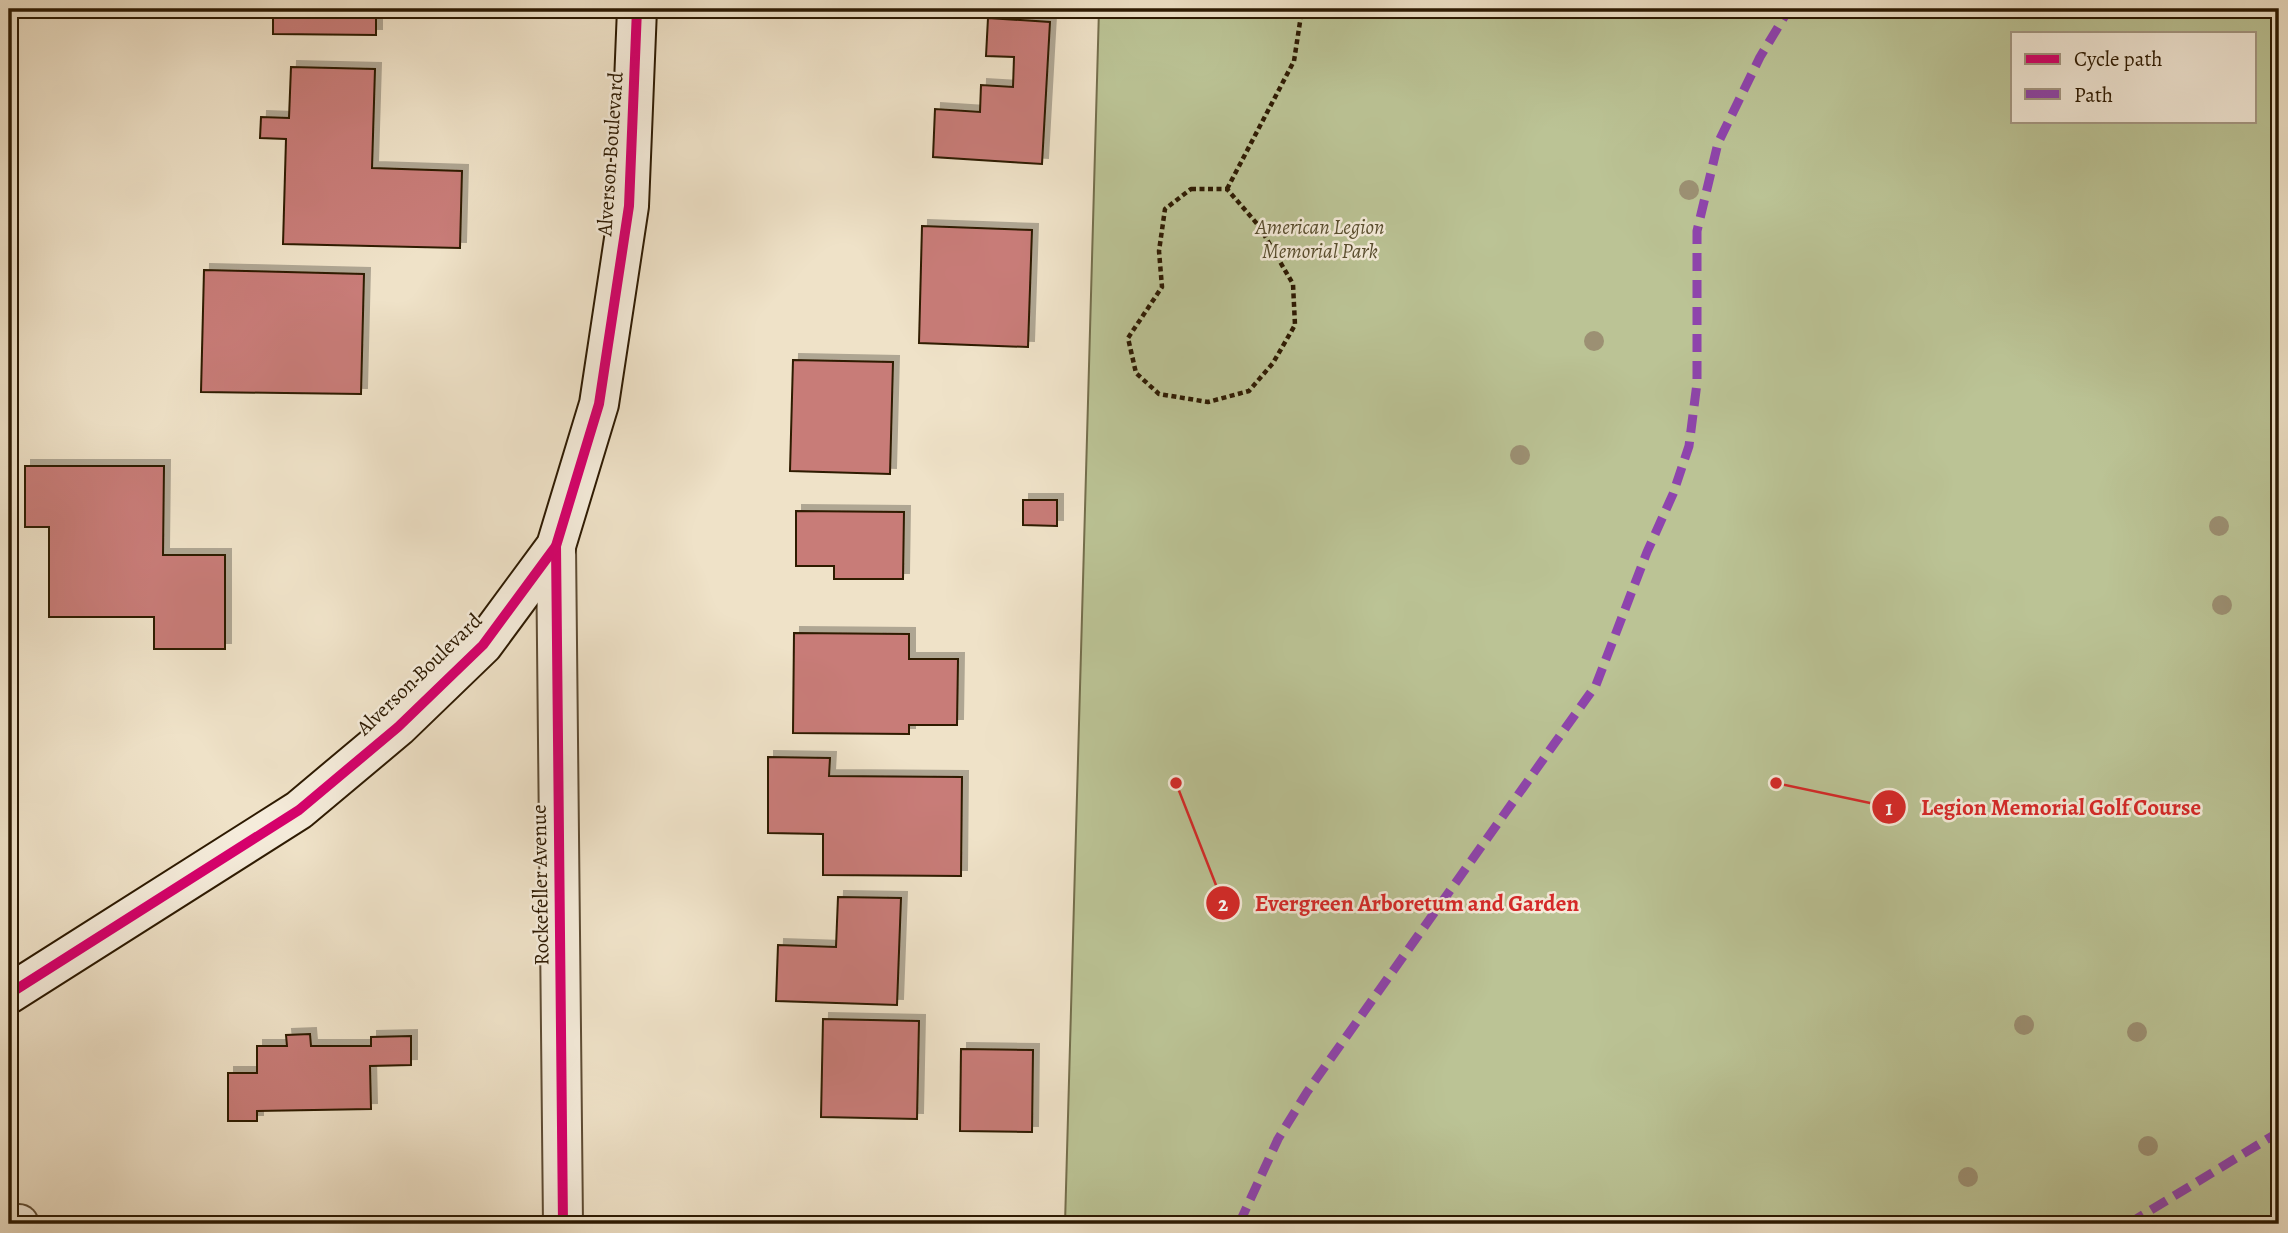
<svg xmlns="http://www.w3.org/2000/svg" width="2288" height="1233" font-family="Alegreya,serif">
	<defs>
		<filter id="shadow"><feDropShadow dx="6" dy="-6" stdDeviation="0" flood-color="#0004"/></filter>
	</defs>
	<rect width="100%" height="100%" fill="#efe2c8"/>
	<filter id="stains"><feTurbulence type="fractalNoise" baseFrequency=".00286" numOctaves="4"/><feColorMatrix values="0 0 0 0 .2 0 0 0 0 .09 0 0 0 0 .02 0 0 0 .5 -.17"/></filter>
	<radialGradient id="worn" r=".72"><stop offset=".6" stop-color="#630" stop-opacity="0"/><stop offset="1" stop-color="#630" stop-opacity=".3"/></radialGradient>
	<path fill="#bbc395" stroke="#746e4c" stroke-width="2" fill-rule="evenodd" d="M1099,9H2279V1224H1065ZM2013,33H2255V121H2013Z"/>
	<g fill="#c87c78" stroke="#2d1a02" stroke-width="2" filter="url(#shadow)">
		<polygon points="273,9 376,9 376,35 273,34"/>
		<polygon points="988,18 1050,22 1042,164 933,157 935,109 980,112 981,85 1013,87 1014,57 986,56"/>
		<polygon points="291,67 375,69 372,168 462,171 460,248 283,244 286,139 260,138 261,117 289,118"/>
		<polygon points="922,226 1032,230 1028,347 919,343"/>
		<polygon points="204,270 364,274 361,394 201,392"/>
		<polygon points="793,360 893,362 890,474 790,471"/>
		<polygon points="25,466 164,466 163,555 225,555 225,649 154,649 154,617 49,617 49,527 25,527"/>
		<polygon points="1023,500 1057,500 1057,526 1023,525"/>
		<polygon points="796,511 904,512 903,579 834,579 834,566 796,566"/>
		<polygon points="794,633 909,634 909,659 958,659 957,725 909,725 909,734 793,733"/>
		<polygon points="768,757 830,758 829,776 962,777 961,876 823,875 823,834 768,833"/>
		<polygon points="838,897 901,898 897,1005 776,1001 778,945 836,947"/>
		<polygon points="823,1019 919,1021 917,1119 821,1117"/>
		<polygon points="310,1034 311,1046 371,1046 371,1037 411,1036 411,1065 370,1066 371,1109 257,1111 257,1121 228,1121 228,1073 257,1073 257,1046 287,1046 286,1035"/>
		<polygon points="961,1049 1033,1050 1032,1132 960,1131"/>
	</g>
	<g fill="none" stroke-linecap="round" stroke-linejoin="round">
		<defs>
			<g id="street">
				<polyline points="556,546 563,1224"/>
				<polyline points="9,1224 19,1224"/>
			</g>
			<polyline id="secondary" points="9,994 299,810 398,727 483,645 556,546 599,404 629,206 637,9"/>
		</defs>
		<use href="#street" stroke="#5e4c34" stroke-width="42"/>
		<use href="#secondary" stroke="#2d1a02" stroke-width="42"/>
		<g stroke="#2d1a02" stroke-width="4.5" stroke-dasharray="5 3.5" stroke-linecap="butt">
			<polygon points="1191,189 1227,189 1259,226 1293,284 1295,325 1273,363 1249,391 1208,402 1159,394 1136,373 1128,338 1162,287 1159,251 1165,209"/>
			<polyline points="1227,189 1294,61 1302,9"/>
		</g>
		<use href="#street" stroke="#f5ecdb" stroke-width="38"/>
		<use href="#secondary" stroke="#f5ecdb" stroke-width="38"/>
		<g stroke="#8e44ad" stroke-width="9" stroke-dasharray="18 9" stroke-linecap="butt">
			<polyline points="1239,1224 1278,1139 1307,1092 1596,685 1647,552 1673,494 1689,446 1697,383 1697,231 1718,143 1760,57 1789,9"/>
			<polyline points="2128,1224 2279,1132"/>
		</g>
		<defs>
			<g id="cycleway">
				<polyline points="556,546 563,1224"/>
				<polyline points="9,994 299,810 398,727 483,645 556,546 599,404 629,206 637,9"/>
			</g>
		</defs>
		<use href="#cycleway" stroke="#f5ecdb" stroke-width="15"/>
		<use href="#cycleway" stroke="#d6006c" stroke-width="10"/>
	</g>
	<g fill="#9c9073">
		<circle cx="1689" cy="190" r="10"/>
		<circle cx="1594" cy="341" r="10"/>
		<circle cx="1520" cy="455" r="10"/>
		<circle cx="2219" cy="526" r="10"/>
		<circle cx="2222" cy="605" r="10"/>
		<circle cx="2024" cy="1025" r="10"/>
		<circle cx="2137" cy="1032" r="10"/>
		<circle cx="2148" cy="1146" r="10"/>
		<circle cx="1968" cy="1177" r="10"/>
	</g>
	<g text-anchor="middle" stroke-width="5" stroke-linejoin="round" paint-order="stroke">
		<g font-size="21" fill="#2d1a02" stroke="#f5ecdb">
			<text transform="translate(610 154) rotate(-86)" y="7">Alverson Boulevard</text>
			<text transform="translate(419 674) rotate(-44)" y="7">Alverson Boulevard</text>
			<text transform="translate(540 885) rotate(-91)" y="7">Rockefeller Avenue</text>
		</g>
		<g font-size="21" font-style="italic" fill="#584d2e" stroke="#f5ecdb">
			<text x="1320" y="234">American Legion<tspan x="1320" dy="24">Memorial Park</tspan></text>
		</g>
	</g>
	<path fill="none" stroke="#d62828" stroke-width="2.5" d="M1776 783L1889 807M1176 783L1223 903"/>
	<g fill="#d62828" stroke="#f5ecdb" stroke-width="2.5">
		<circle cx="1776" cy="783" r="7"/>
		<circle cx="1176" cy="783" r="7"/>
		<circle cx="1889" cy="807" r="18"/>
		<circle cx="1223" cy="903" r="18"/>
	</g>
	<g font-size="21" text-anchor="middle" font-weight="bold" fill="#fff">
		<text x="1889" y="815">1</text>
		<text x="1223" y="911">2</text>
	</g>
	<g font-size="23" text-anchor="middle" font-weight="bold" fill="#d62828" stroke="#f5ecdb" stroke-width="5" stroke-linejoin="round" paint-order="stroke">
		<text x="2061" y="815">Legion Memorial Golf Course</text>
		<text x="1417" y="911">Evergreen Arboretum and Garden</text>
	</g>
	<rect width="2288" height="1233" fill="none" stroke="#efe2c8" stroke-width="35"/>
	<rect x="10" y="10" width="2267" height="1212" fill="none" stroke="#2d1a02" stroke-width="3.5"/>
	<rect x="18" y="18" width="2253" height="1198" fill="none" stroke="#2d1a02" stroke-width="2"/>
	<rect x="2011" y="32" width="245" height="91" fill="#f5ecdb" stroke="#a59884" stroke-width="2"/>
	<rect x="2025" y="54" width="35" height="10" fill="#d6006c" stroke="#a59884" stroke-width="2"/>
	<text x="2074" y="66" font-size="21" fill="#2d1a02">Cycle path</text>
	<rect x="2025" y="89" width="35" height="10" fill="#8e44ad" stroke="#a59884" stroke-width="2"/>
	<text x="2074" y="102" font-size="21" fill="#2d1a02">Path</text>
	<rect width="100%" height="100%" filter="url(#stains)"/>
	<rect width="100%" height="100%" fill="url(#worn)"/>
</svg>
